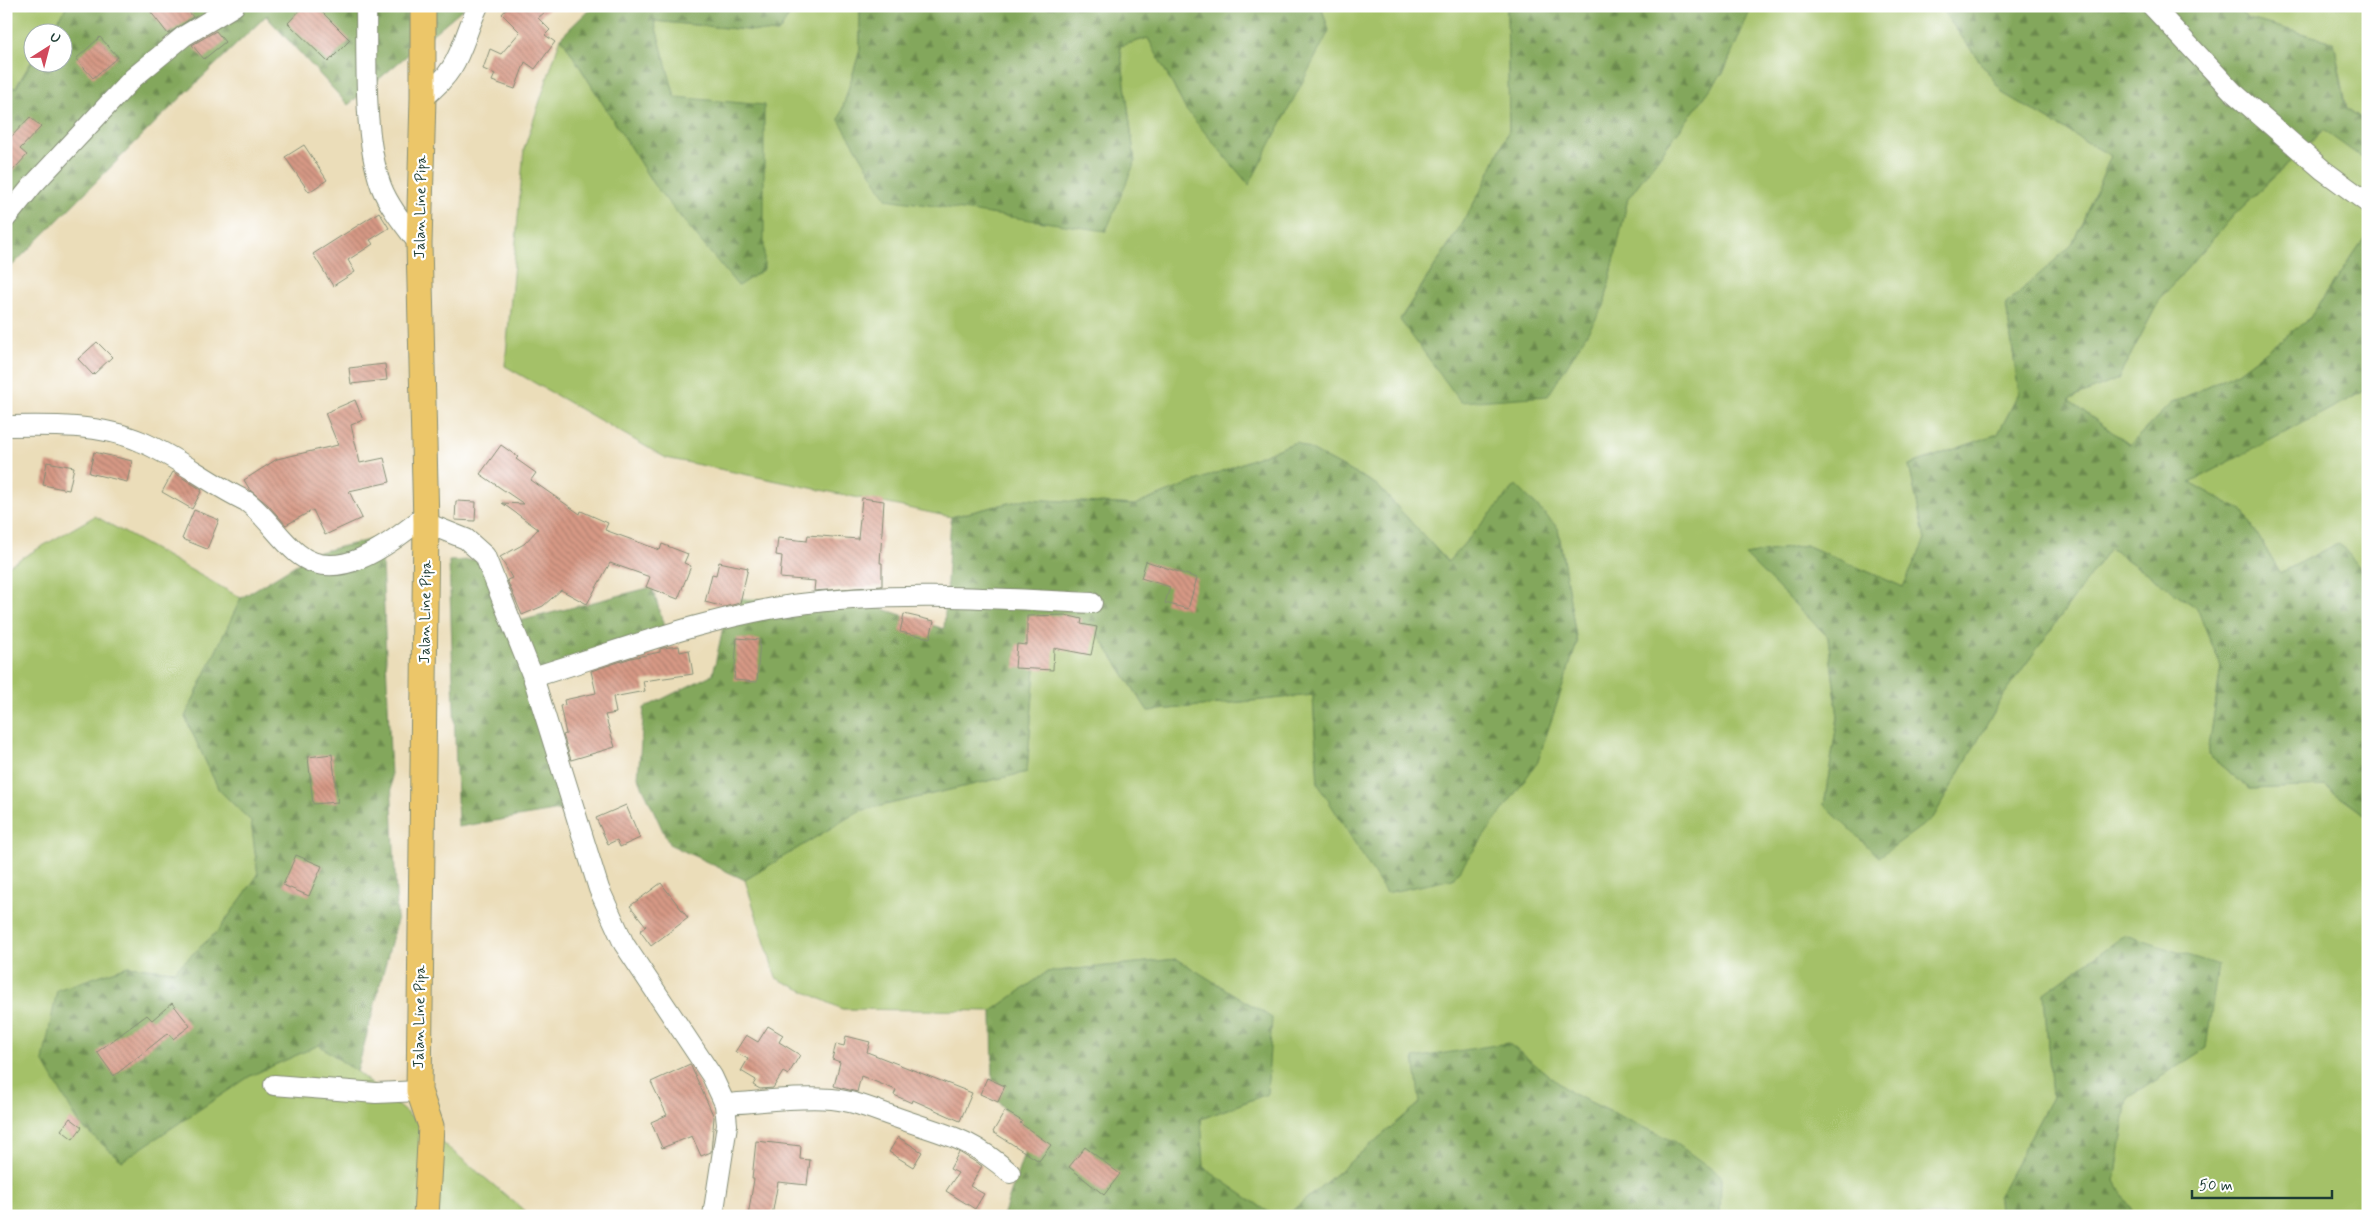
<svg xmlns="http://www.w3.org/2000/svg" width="2374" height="1222" font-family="Mynerve,sans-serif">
	<defs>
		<pattern id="forest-firs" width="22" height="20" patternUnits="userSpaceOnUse" patternTransform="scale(1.25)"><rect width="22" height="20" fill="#83a75c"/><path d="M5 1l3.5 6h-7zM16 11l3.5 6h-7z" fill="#6b894d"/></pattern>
		<pattern id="building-back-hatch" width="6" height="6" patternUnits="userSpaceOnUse" patternTransform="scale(1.25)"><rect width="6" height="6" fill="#d79985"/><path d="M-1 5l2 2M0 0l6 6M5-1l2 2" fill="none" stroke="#ae7e6e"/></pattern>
	</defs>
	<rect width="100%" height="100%" fill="#fff"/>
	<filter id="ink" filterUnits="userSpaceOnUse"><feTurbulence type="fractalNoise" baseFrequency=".02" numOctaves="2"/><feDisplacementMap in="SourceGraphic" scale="10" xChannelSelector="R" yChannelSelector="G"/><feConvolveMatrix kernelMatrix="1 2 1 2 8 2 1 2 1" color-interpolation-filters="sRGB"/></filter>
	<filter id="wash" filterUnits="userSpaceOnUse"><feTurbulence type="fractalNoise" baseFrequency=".0096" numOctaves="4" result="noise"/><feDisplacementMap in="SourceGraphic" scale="20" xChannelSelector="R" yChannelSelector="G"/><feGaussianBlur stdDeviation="1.12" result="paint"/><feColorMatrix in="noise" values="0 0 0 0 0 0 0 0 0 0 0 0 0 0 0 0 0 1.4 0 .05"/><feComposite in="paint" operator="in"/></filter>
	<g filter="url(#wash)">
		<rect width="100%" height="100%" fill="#ebddb9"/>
		<g fill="#a4c168" stroke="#627f4e">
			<polygon points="6,6 67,6 50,32 32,32 32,61 15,88 6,86"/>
			<polygon points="795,6 860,6 860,50 839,120 1135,162 1120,46 1148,38 1186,110 1329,31 1321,6 1507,6 1509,130 1483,187 1460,227 1400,319 1604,306 1628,198 1724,71 1752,6 1939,6 2004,94 2111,156 2072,245 2006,304 2019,393 1998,434 1909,465 1925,540 1903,587 1806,545 1746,555 1828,637 1838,717 1824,805 1933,818 2005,693 2110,548 2197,608 2221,666 2208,755 2250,789 2325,786 2368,817 2368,1216 2135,1216 2115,1181 2128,1098 2206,1048 2044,993 2052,1097 1998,1197 1999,1216 1720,1216 1720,1176 1673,1141 1571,1093 1508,1043 1420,1103 1286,1216 1274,1216 1204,1168 1201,1119 1267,1094 1271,1018 1177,959 1047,972 992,1011 842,1009 776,978 745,880 859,811 1027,772 1039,616 1097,633 1148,711 1313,695 1318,784 1537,763 1577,643 1558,528 1516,485 1448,562 1377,485 1296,442 1135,505 1026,499 951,517 666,458 505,366 524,149 561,37 654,185 675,97 654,21 778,33"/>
			<polygon points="2233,6 2368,6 2368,123 2347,108 2334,42 2249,19"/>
			<polygon points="2324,130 2368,162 2368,233 2309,319 2238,372 2170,404 2130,445 2068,400 2118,379 2160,299 2235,214"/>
			<polygon points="2368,389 2368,577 2339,543 2280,573 2244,512 2190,482"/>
			<polygon points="95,516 241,598 185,717 219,790 251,821 258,875 218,931 174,971 128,966 122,1160 250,1076 319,1045 357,1072 531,1216 6,1216 6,567"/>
		</g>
		<g fill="url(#forest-firs)" stroke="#517248">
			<polygon points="67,6 466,6 348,105 266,16 162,116 6,272 6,86 16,88 32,61 62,62 62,32 50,32"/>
			<polygon points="593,6 795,6 778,33 654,21 675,97 764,105 764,269 738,286 654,185 561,37"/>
			<polygon points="860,6 1321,6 1329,31 1249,185 1186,110 1148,38 1120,46 1135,162 1106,231 887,199 839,120 860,50"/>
			<polygon points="1507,6 1752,6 1724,71 1628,198 1604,306 1548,396 1461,402 1400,320 1460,227 1483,187 1509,130"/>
			<polygon points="1939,6 2233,6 2249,19 2334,42 2346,108 2368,123 2368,162 2323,130 2235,214 2160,299 2118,379 2068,400 2130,445 2170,404 2238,372 2309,319 2368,233 2368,389 2190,482 2244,512 2280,573 2339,543 2368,577 2368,817 2325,786 2250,789 2208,755 2221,666 2197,608 2110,548 2005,693 1933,818 1879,857 1824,805 1838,717 1828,637 1745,555 1806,545 1903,587 1925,540 1909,465 1998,434 2019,393 2006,304 2072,245 2111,156 2004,94"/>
			<polygon points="1296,442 1377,485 1448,562 1516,485 1558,528 1577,643 1537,763 1453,879 1386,893 1318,784 1313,695 1148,711 1097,633 1039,616 1027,772 859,811 745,880 669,844 638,777 644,708 713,674 729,599 856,600 944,629 951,517 1026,499 1135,505"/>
			<polygon points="381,537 397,920 357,1072 319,1045 250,1076 122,1161 80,1125 43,1061 57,990 128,966 174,971 218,931 258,875 251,821 219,790 185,717 241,598 315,553"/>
			<polygon points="488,559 516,622 652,587 670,644 544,687 566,809 458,827 449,561"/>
			<polygon points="2125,935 2218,965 2206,1048 2128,1098 2115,1181 2135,1216 1999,1216 1998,1197 2052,1097 2044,993"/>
			<polygon points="1177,959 1272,1018 1267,1094 1201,1119 1204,1168 1274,1216 1003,1216 1028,1142 993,1094 992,1011 1047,972"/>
			<polygon points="1508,1043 1571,1093 1673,1141 1721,1176 1720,1216 1286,1216 1420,1103 1414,1058"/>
		</g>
		<g id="blocks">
			<g fill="url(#building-back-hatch)">
				<polygon points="146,6 184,6 193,17 168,34"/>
				<polygon points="304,6 316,6 350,40 328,62 288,23"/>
				<polygon points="509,6 552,6 538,18 550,30 545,35 555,42 535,69 525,62 515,89 492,81 495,74 483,69 490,49 501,54 520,32 502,14"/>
				<polygon points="216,31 225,42 204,59 192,45"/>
				<polygon points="100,37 118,57 93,78 76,59"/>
				<polygon points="30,117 41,127 20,149 27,155 6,178 6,137 9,139"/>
				<polygon points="304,145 327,180 309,192 285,157"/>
				<polygon points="379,212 389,228 370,240 373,244 348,260 355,272 333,286 313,254"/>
				<polygon points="97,342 112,357 93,375 78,359"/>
				<polygon points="385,364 387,380 351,384 349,368"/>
				<polygon points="355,400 363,420 351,425 360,463 384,458 390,482 349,491 362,518 325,535 313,510 286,525 268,505 250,490 244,480 277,459 338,445 325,413"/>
				<polygon points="501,445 518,457 516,459 536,473 531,480 580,514 581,511 608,523 605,530 660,550 662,544 688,554 684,563 691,566 678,599 646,587 650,577 610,563 587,604 561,590 543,606 522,615 507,580 512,578 500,557 524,544 538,529 502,503 524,504 480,474"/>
				<polygon points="94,452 132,461 127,482 89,473"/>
				<polygon points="47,462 74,467 69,490 43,485"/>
				<polygon points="173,472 202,490 192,509 162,492"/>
				<polygon points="862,498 884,501 880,563 882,563 882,586 814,591 815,581 780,578 782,556 776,555 778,538 807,541 808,535 858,539"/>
				<polygon points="456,501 476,502 475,521 455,520"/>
				<polygon points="194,510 219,520 207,549 182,539"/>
				<polygon points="1146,561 1197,578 1188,609 1165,603 1170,587 1141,578"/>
				<polygon points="719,562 748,568 740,603 724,607 705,602 712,574 716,575"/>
				<polygon points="904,614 934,621 930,638 900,632"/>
				<polygon points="1065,615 1082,619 1081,624 1097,627 1091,655 1054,648 1053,670 1015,668 1017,644 1027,645 1027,616"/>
				<polygon points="737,638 760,640 757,682 734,680"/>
				<polygon points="679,646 680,652 689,650 693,674 643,681 645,691 613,697 616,713 605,715 615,747 571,760 563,735 566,734 560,706 565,705 564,700 596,693 591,671 631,658 660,652 660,649 663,648"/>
				<polygon points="332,754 338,802 313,804 308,757"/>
				<polygon points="626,805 640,838 620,847 617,840 608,844 596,818"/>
				<polygon points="296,855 322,866 309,896 283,885"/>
				<polygon points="661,883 688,918 651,946 640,931 646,926 630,906"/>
				<polygon points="172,1003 190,1026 173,1039 168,1033 114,1076 97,1052 147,1015 152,1020"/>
				<polygon points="768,1026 783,1035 779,1042 800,1055 788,1075 783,1072 773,1088 760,1089 753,1085 756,1080 741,1071 748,1059 735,1052 746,1035 758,1042"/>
				<polygon points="846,1036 870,1042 867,1052 972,1093 960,1121 913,1100 912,1103 894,1095 896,1090 861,1076 857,1092 834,1086 840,1062 832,1059 836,1044 844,1046"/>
				<polygon points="690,1064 714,1117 711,1152 701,1156 692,1136 662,1148 651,1122 667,1115 651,1082"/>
				<polygon points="987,1078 1005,1086 998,1102 980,1094"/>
				<polygon points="1005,1111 1022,1121 1020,1123 1051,1145 1039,1161 993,1132"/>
				<polygon points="70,1118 82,1127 73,1139 61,1130"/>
				<polygon points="898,1137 922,1152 913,1167 889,1152"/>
				<polygon points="756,1141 801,1146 800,1159 810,1160 807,1185 778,1182 772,1216 748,1216 754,1179 752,1179"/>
				<polygon points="1085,1147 1120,1174 1104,1195 1069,1167"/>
				<polygon points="959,1152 982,1166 970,1186 984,1194 975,1209 946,1191 958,1173 950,1169"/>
			</g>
		</g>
	</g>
	<g filter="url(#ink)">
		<use href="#blocks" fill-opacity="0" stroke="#858d76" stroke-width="1"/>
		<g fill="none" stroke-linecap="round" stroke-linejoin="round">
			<defs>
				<g id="minor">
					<path d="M366,6C367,61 363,135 381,186C389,207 406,227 419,244"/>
					<polyline points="2152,6 2233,92 2323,170 2368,203"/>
					<path d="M423,98C462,67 459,48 478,6"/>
					<polyline points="6,218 32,186 133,78 184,36 234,6"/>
					<path d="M6,426C51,425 101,424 142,442C179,458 210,484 246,501C266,516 278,537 297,553C338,587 391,542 425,516"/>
					<polyline points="426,523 466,539 485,556 533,677 599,889 624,944 712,1076 725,1104 727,1125 713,1216"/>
					<path d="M533,677C619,651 704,618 793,605C893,591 993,598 1092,603"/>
					<polyline points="274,1085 376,1093 419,1091"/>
					<path d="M725,1104C760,1102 797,1096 832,1099C855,1101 877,1111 898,1118C946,1135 971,1138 1010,1173"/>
				</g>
				<polyline id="major" points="423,6 423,98 419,244 426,523 419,1091 431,1126 426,1216"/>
			</defs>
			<use href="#minor" stroke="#858d76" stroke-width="22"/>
			<use href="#major" stroke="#858d76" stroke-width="27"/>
			<use href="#minor" stroke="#fff" stroke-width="20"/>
			<use href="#major" stroke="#ecc669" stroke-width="25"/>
		</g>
	</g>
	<g text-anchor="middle" stroke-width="4.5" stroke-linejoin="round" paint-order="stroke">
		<g font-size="15" fill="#1f3d34" stroke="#fff">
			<text transform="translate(420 207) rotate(-89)" y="5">Jalan Line Pipa</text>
			<text transform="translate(425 612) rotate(-89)" y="5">Jalan Line Pipa</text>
			<text transform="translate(419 1017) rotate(-89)" y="5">Jalan Line Pipa</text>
		</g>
	</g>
	<rect width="2374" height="1222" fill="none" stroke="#fff" stroke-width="25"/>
	<g transform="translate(48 48) rotate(36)"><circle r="24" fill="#ffffff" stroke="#a5b1ae"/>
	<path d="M0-4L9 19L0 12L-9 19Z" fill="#d1495b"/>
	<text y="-8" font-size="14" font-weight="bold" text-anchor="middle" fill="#1f3d34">U</text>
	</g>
	<path d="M2192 1190v8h140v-8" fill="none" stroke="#1f3d34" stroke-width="2.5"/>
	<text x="2199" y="1190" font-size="15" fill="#1f3d34" stroke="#ffffff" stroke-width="4" paint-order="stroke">50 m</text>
</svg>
